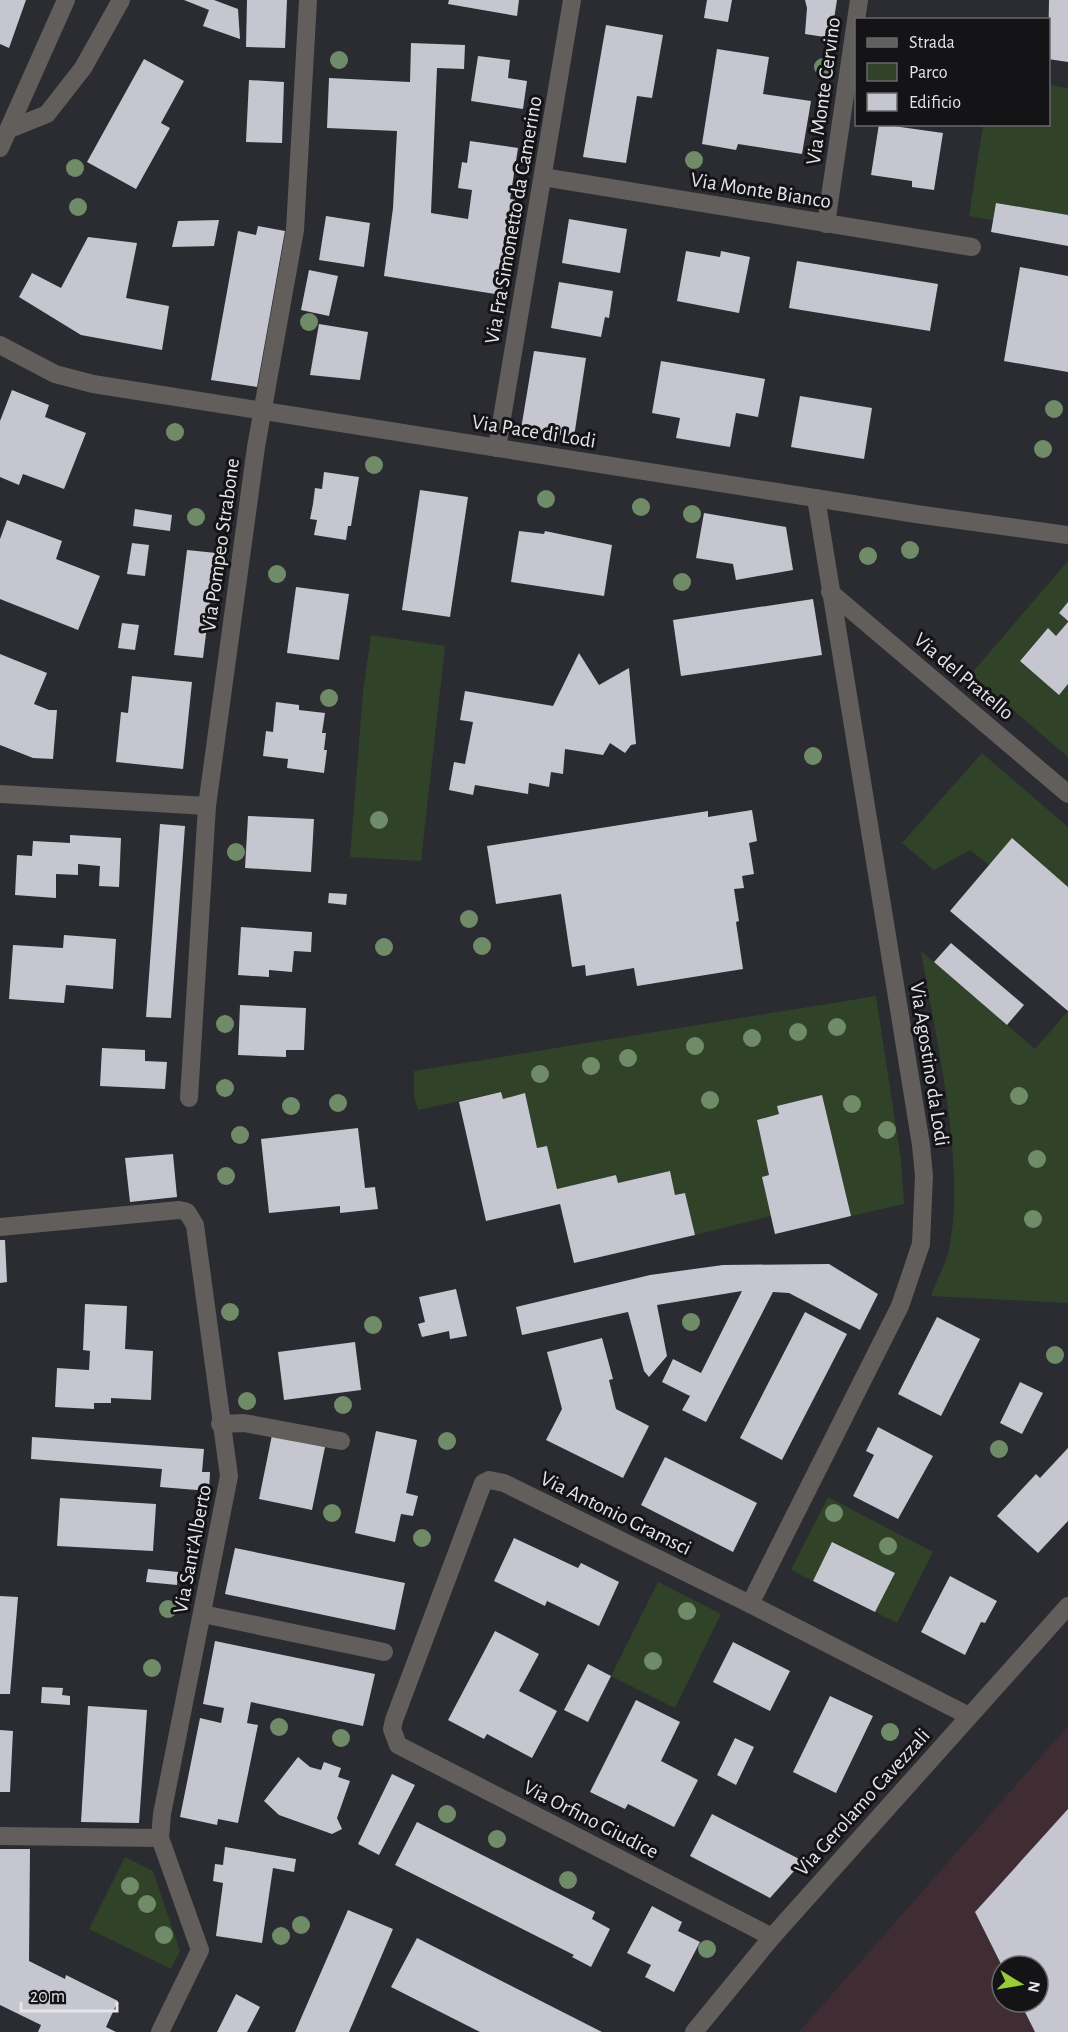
<svg xmlns="http://www.w3.org/2000/svg" width="1068" height="2032" font-family="'Alegreya Sans',sans-serif">
	<rect width="100%" height="100%" fill="#2b2b32"/>
	<path fill="#402d34" fill-rule="evenodd" d="M1068,1726V2032H799L921,1893ZM1002,1966H1038V2002H1002Z"/>
	<g fill="#304228">
		<polygon points="1049,85 1068,88 1068,215 996,203 993,220 969,216 983,125 1048,124"/>
		<polygon points="1068,561 1068,602 1059,613 1068,622 1056,636 1047,629 1020,660 1058,694 1068,684 1068,757 971,674"/>
		<polygon points="371,635 445,646 421,861 350,857 363,692"/>
		<polygon points="982,753 1068,827 1068,887 1012,839 989,865 970,850 934,870 902,843"/>
		<path d="M921,951L1035,1049L1068,1011V1303L931,1296C936,1282 944,1267 948,1253C968,1170 935,1036 921,951Z"/>
		<polygon points="876,996 901,1160 904,1204 851,1216 822,1095 777,1106 779,1114 757,1120 769,1175 762,1177 771,1216 695,1235 685,1193 675,1195 670,1171 618,1183 616,1175 557,1189 537,1148 525,1094 503,1099 500,1092 418,1110 414,1096 414,1071"/>
		<polygon points="828,1497 933,1552 897,1623 875,1612 895,1573 833,1542 813,1581 791,1570"/>
		<polygon points="658,1582 721,1614 675,1708 611,1676"/>
		<polygon points="125,1857 153,1871 180,1951 171,1969 89,1929"/>
	</g>
	<g fill="#c5c6cf">
		<polygon points="0,0 26,0 9,48 0,44"/>
		<polygon points="184,0 214,0 238,9 240,39 203,26 209,10"/>
		<polygon points="247,0 287,0 285,48 246,47"/>
		<polygon points="449,0 519,0 517,16 448,4"/>
		<polygon points="707,0 732,0 728,22 704,18"/>
		<polygon points="805,0 837,0 831,38 805,34 807,8"/>
		<polygon points="1049,0 1068,0 1068,62 1048,59"/>
		<polygon points="606,25 663,35 652,98 637,96 626,163 583,157"/>
		<polygon points="411,43 465,45 464,69 437,68 431,213 468,219 472,190 458,188 462,162 467,163 470,141 518,148 510,199 517,200 501,295 384,276 393,208 397,131 327,128 329,78 410,82"/>
		<polygon points="717,49 769,57 763,94 811,101 802,154 738,144 736,150 702,144"/>
		<polygon points="478,56 510,60 508,78 527,81 523,109 471,101"/>
		<polygon points="144,59 184,81 161,123 170,128 136,189 87,162"/>
		<polygon points="249,80 284,82 282,143 246,142"/>
		<polygon points="879,124 943,133 934,190 912,187 912,181 871,175"/>
		<polygon points="996,203 1068,215 1068,246 991,232"/>
		<polygon points="326,216 370,223 364,267 319,260"/>
		<polygon points="569,219 627,229 620,273 562,263"/>
		<polygon points="219,220 214,246 172,247 178,221"/>
		<polygon points="258,226 285,231 257,387 211,380 238,231 256,235"/>
		<polygon points="88,237 137,243 126,298 169,306 162,350 81,335 19,297 32,273 61,288"/>
		<polygon points="686,251 720,257 721,251 750,257 739,313 677,301"/>
		<polygon points="797,261 938,284 930,331 789,308"/>
		<polygon points="1020,267 1068,276 1068,372 1004,361"/>
		<polygon points="309,270 338,276 329,316 301,310"/>
		<polygon points="559,282 613,291 609,318 605,317 601,337 551,328"/>
		<polygon points="319,324 368,332 360,380 310,375"/>
		<polygon points="534,351 586,358 574,437 521,429"/>
		<polygon points="661,361 765,379 758,417 736,413 730,447 676,438 680,418 652,413"/>
		<polygon points="12,390 49,405 45,417 86,433 64,489 23,474 19,485 0,477 0,421"/>
		<polygon points="800,396 872,408 864,459 791,447"/>
		<polygon points="324,472 359,477 351,526 348,526 346,540 314,535 317,520 310,519 313,504 315,488 322,489"/>
		<polygon points="420,490 468,497 450,617 402,610"/>
		<polygon points="135,509 172,515 170,531 133,526"/>
		<polygon points="704,513 786,527 793,570 736,580 733,564 696,558"/>
		<polygon points="7,520 62,541 56,559 100,576 78,630 0,599 0,539"/>
		<polygon points="519,531 544,534 545,531 612,545 604,596 511,582"/>
		<polygon points="132,543 149,545 145,576 127,574"/>
		<polygon points="187,550 216,553 203,658 174,655"/>
		<polygon points="296,587 349,594 339,660 287,653"/>
		<polygon points="813,599 822,655 681,676 673,620"/>
		<polygon points="1068,602 1068,621 1059,613"/>
		<polygon points="1068,622 1068,684 1059,695 1020,661 1048,628 1056,636"/>
		<polygon points="122,623 139,625 135,650 118,648"/>
		<polygon points="579,653 599,685 629,668 636,744 631,745 625,753 610,743 603,755 565,749 563,774 551,772 549,787 529,783 528,794 475,785 473,795 449,790 454,762 465,764 473,722 460,720 465,691 553,706"/>
		<polygon points="0,654 47,673 34,704 49,710 57,710 53,759 33,758 0,745"/>
		<polygon points="132,676 192,682 183,769 116,762 121,712 128,713"/>
		<polygon points="276,702 299,705 299,710 325,713 322,733 326,733 324,750 327,750 324,773 287,768 288,759 263,756 266,731 273,732"/>
		<polygon points="752,810 757,841 749,843 754,874 742,876 744,888 734,889 739,921 736,922 743,969 637,986 634,968 586,976 585,965 572,967 561,894 496,904 487,846 708,811 708,817"/>
		<polygon points="248,816 314,819 311,872 245,868"/>
		<polygon points="160,824 185,826 171,1018 146,1017"/>
		<polygon points="70,835 121,838 119,887 99,886 100,866 78,864 78,875 56,874 56,898 15,895 17,855 32,856 33,841 70,843"/>
		<polygon points="1012,838 1068,887 1068,1011 950,911"/>
		<polygon points="329,893 347,894 346,905 328,903"/>
		<polygon points="241,927 312,932 311,952 294,951 292,972 269,970 269,977 238,975"/>
		<polygon points="64,935 116,939 113,989 66,985 64,1003 9,999 13,945 63,948"/>
		<polygon points="951,943 1024,1005 1007,1025 934,962"/>
		<polygon points="240,1005 306,1008 304,1050 286,1050 286,1057 238,1055"/>
		<polygon points="102,1048 145,1050 145,1061 167,1062 165,1089 100,1086"/>
		<polygon points="501,1092 503,1099 525,1093 537,1148 547,1146 557,1189 616,1175 618,1183 670,1171 675,1195 685,1193 695,1235 574,1263 560,1204 486,1221 459,1102"/>
		<polygon points="822,1095 851,1216 775,1234 762,1177 769,1175 757,1120 779,1114 777,1106"/>
		<polygon points="358,1128 365,1188 375,1187 378,1209 340,1213 340,1206 269,1213 261,1139"/>
		<polygon points="173,1154 177,1197 130,1202 125,1158"/>
		<polygon points="0,1240 5,1240 7,1282 0,1283"/>
		<polygon points="829,1264 878,1294 860,1330 789,1293 773,1292 706,1422 682,1410 690,1396 662,1382 673,1359 701,1373 742,1291 657,1305 667,1356 649,1377 644,1371 628,1312 522,1335 516,1307 650,1275 723,1265"/>
		<polygon points="456,1289 467,1336 450,1339 449,1331 422,1337 418,1324 425,1322 419,1297"/>
		<polygon points="85,1304 127,1306 125,1349 153,1351 151,1400 111,1398 111,1403 94,1403 94,1409 55,1407 57,1368 89,1370 90,1351 83,1350"/>
		<polygon points="805,1312 847,1334 782,1460 740,1438"/>
		<polygon points="937,1317 980,1339 941,1416 898,1394"/>
		<polygon points="602,1338 613,1379 609,1380 616,1409 649,1426 623,1478 546,1440 562,1409 547,1352"/>
		<polygon points="355,1342 361,1390 284,1400 278,1352"/>
		<polygon points="1020,1382 1043,1393 1022,1434 1000,1423"/>
		<polygon points="878,1427 933,1456 898,1519 853,1496 874,1455 866,1451"/>
		<polygon points="376,1431 417,1440 406,1493 418,1496 413,1516 401,1514 395,1542 355,1533"/>
		<polygon points="272,1435 325,1447 312,1510 259,1499"/>
		<polygon points="32,1437 204,1449 202,1472 210,1472 209,1491 160,1487 162,1469 31,1459"/>
		<polygon points="1068,1448 1068,1521 1038,1553 997,1516 1036,1474 1040,1478"/>
		<polygon points="665,1457 757,1503 733,1552 641,1505"/>
		<polygon points="60,1498 156,1504 153,1551 57,1546"/>
		<polygon points="514,1538 578,1568 581,1563 619,1582 599,1626 547,1601 545,1606 494,1581"/>
		<polygon points="832,1542 895,1573 875,1612 813,1581"/>
		<polygon points="235,1548 405,1583 395,1630 225,1594"/>
		<polygon points="148,1569 178,1572 177,1585 146,1582"/>
		<polygon points="950,1576 997,1601 985,1623 981,1622 965,1655 921,1632"/>
		<polygon points="0,1596 18,1597 10,1694 0,1694"/>
		<polygon points="495,1631 539,1654 519,1691 557,1711 532,1758 487,1734 484,1739 448,1720"/>
		<polygon points="215,1641 375,1674 363,1726 251,1702 247,1723 258,1725 238,1823 218,1819 217,1825 180,1817 200,1718 221,1723 224,1708 203,1704"/>
		<polygon points="733,1642 790,1671 770,1711 713,1682"/>
		<polygon points="588,1664 611,1676 588,1722 564,1710"/>
		<polygon points="42,1687 63,1688 62,1695 70,1696 70,1705 41,1703"/>
		<polygon points="830,1696 873,1716 836,1793 793,1772"/>
		<polygon points="636,1700 680,1722 661,1761 698,1780 674,1827 628,1804 625,1809 590,1792"/>
		<polygon points="88,1706 147,1710 139,1823 81,1822"/>
		<polygon points="0,1730 13,1731 10,1792 0,1792"/>
		<polygon points="735,1738 754,1747 736,1785 717,1775"/>
		<polygon points="298,1757 310,1767 321,1770 324,1762 341,1768 338,1777 350,1781 337,1818 342,1829 332,1834 279,1815 264,1801"/>
		<polygon points="392,1774 415,1785 379,1855 358,1844"/>
		<polygon points="1068,1809 1068,2032 1035,2032 1020,2002 1038,2002 1038,1966 1002,1966 975,1912"/>
		<polygon points="712,1814 803,1861 770,1898 690,1856"/>
		<polygon points="417,1822 595,1912 592,1919 610,1929 591,1967 572,1957 574,1955 395,1865"/>
		<polygon points="225,1847 296,1859 294,1872 273,1868 262,1943 216,1936 223,1883 213,1881 215,1864 223,1865"/>
		<polygon points="0,1849 30,1849 29,1961 65,1979 66,1975 118,2001 106,2027 116,2032 38,2032 41,2025 0,2005"/>
		<polygon points="652,1906 682,1922 678,1931 700,1942 674,1992 645,1977 651,1965 627,1953"/>
		<polygon points="348,1910 393,1929 349,2032 295,2032"/>
		<polygon points="417,1938 602,2032 480,2032 391,1987"/>
		<polygon points="236,1994 260,2007 247,2032 217,2032"/>
	</g>
	<g fill="none" stroke-linecap="round" stroke-linejoin="round">
		<g stroke="#625e5c" stroke-width="18">
			<polyline points="10,129 47,114 83,68 121,0"/>
			<polyline points="0,148 66,0"/>
			<polyline points="543,177 972,247"/>
			<polyline points="826,224 859,0"/>
			<polyline points="0,345 55,374 93,384 916,514 1068,535"/>
			<polyline points="497,448 572,0"/>
			<polyline points="830,592 1068,794"/>
			<polyline points="0,794 207,806"/>
			<polyline points="189,1098 207,806 256,447 295,230 308,0"/>
			<polyline points="0,1227 179,1210 187,1212 195,1225 229,1476 162,1814 160,1838 200,1950 160,2032"/>
			<polyline points="220,1424 244,1423 341,1441"/>
			<polyline points="750,1604 900,1306 921,1244 924,1176 921,1145 816,498"/>
			<polyline points="203,1614 384,1652"/>
			<polyline points="0,1836 160,1838"/>
			<polyline points="772,1937 398,1745 392,1729 394,1720 483,1483 489,1480 504,1483 750,1604 969,1716"/>
			<polyline points="694,2032 772,1937 1068,1606"/>
		</g>
	</g>
	<g fill="#708b67">
		<circle cx="339" cy="60" r="9"/>
		<circle cx="823" cy="67" r="9"/>
		<circle cx="694" cy="160" r="9"/>
		<circle cx="75" cy="168" r="9"/>
		<circle cx="78" cy="207" r="9"/>
		<circle cx="309" cy="322" r="9"/>
		<circle cx="1054" cy="409" r="9"/>
		<circle cx="175" cy="432" r="9"/>
		<circle cx="1043" cy="449" r="9"/>
		<circle cx="374" cy="465" r="9"/>
		<circle cx="546" cy="499" r="9"/>
		<circle cx="641" cy="507" r="9"/>
		<circle cx="692" cy="514" r="9"/>
		<circle cx="196" cy="517" r="9"/>
		<circle cx="910" cy="550" r="9"/>
		<circle cx="868" cy="556" r="9"/>
		<circle cx="277" cy="574" r="9"/>
		<circle cx="682" cy="582" r="9"/>
		<circle cx="329" cy="698" r="9"/>
		<circle cx="813" cy="756" r="9"/>
		<circle cx="379" cy="820" r="9"/>
		<circle cx="236" cy="852" r="9"/>
		<circle cx="469" cy="919" r="9"/>
		<circle cx="482" cy="946" r="9"/>
		<circle cx="384" cy="947" r="9"/>
		<circle cx="225" cy="1024" r="9"/>
		<circle cx="837" cy="1027" r="9"/>
		<circle cx="798" cy="1032" r="9"/>
		<circle cx="752" cy="1038" r="9"/>
		<circle cx="695" cy="1046" r="9"/>
		<circle cx="628" cy="1058" r="9"/>
		<circle cx="591" cy="1066" r="9"/>
		<circle cx="540" cy="1074" r="9"/>
		<circle cx="225" cy="1088" r="9"/>
		<circle cx="1019" cy="1096" r="9"/>
		<circle cx="710" cy="1100" r="9"/>
		<circle cx="338" cy="1103" r="9"/>
		<circle cx="852" cy="1104" r="9"/>
		<circle cx="291" cy="1106" r="9"/>
		<circle cx="887" cy="1130" r="9"/>
		<circle cx="240" cy="1135" r="9"/>
		<circle cx="1037" cy="1159" r="9"/>
		<circle cx="226" cy="1176" r="9"/>
		<circle cx="1033" cy="1219" r="9"/>
		<circle cx="230" cy="1312" r="9"/>
		<circle cx="691" cy="1322" r="9"/>
		<circle cx="373" cy="1325" r="9"/>
		<circle cx="1055" cy="1355" r="9"/>
		<circle cx="247" cy="1401" r="9"/>
		<circle cx="343" cy="1405" r="9"/>
		<circle cx="447" cy="1441" r="9"/>
		<circle cx="999" cy="1449" r="9"/>
		<circle cx="332" cy="1513" r="9"/>
		<circle cx="834" cy="1513" r="9"/>
		<circle cx="422" cy="1538" r="9"/>
		<circle cx="888" cy="1546" r="9"/>
		<circle cx="168" cy="1609" r="9"/>
		<circle cx="687" cy="1611" r="9"/>
		<circle cx="653" cy="1661" r="9"/>
		<circle cx="152" cy="1668" r="9"/>
		<circle cx="279" cy="1727" r="9"/>
		<circle cx="890" cy="1732" r="9"/>
		<circle cx="341" cy="1738" r="9"/>
		<circle cx="447" cy="1814" r="9"/>
		<circle cx="497" cy="1839" r="9"/>
		<circle cx="568" cy="1880" r="9"/>
		<circle cx="130" cy="1886" r="9"/>
		<circle cx="147" cy="1904" r="9"/>
		<circle cx="301" cy="1925" r="9"/>
		<circle cx="164" cy="1935" r="9"/>
		<circle cx="281" cy="1936" r="9"/>
		<circle cx="707" cy="1949" r="9"/>
	</g>
	<g text-anchor="middle" stroke-width="6" stroke-linejoin="round" paint-order="stroke">
		<g font-size="21" fill="#e5e5ea" stroke="#141417">
			<text transform="translate(823 91) rotate(-82)" y="7">Via Monte Cervino</text>
			<text transform="translate(761 190) rotate(9)" y="7">Via Monte Bianco</text>
			<text transform="translate(513 220) rotate(-80)" y="7">Via Fra Simonetto da Camerino</text>
			<text transform="translate(534 431) rotate(9)" y="7">Via Pace di Lodi</text>
			<text transform="translate(220 545) rotate(-82)" y="7">Via Pompeo Strabone</text>
			<text transform="translate(964 676) rotate(40)" y="7">Via del Pratello</text>
			<text transform="translate(930 1064) rotate(81)" y="7">Via Agostino da Lodi</text>
			<text transform="translate(616 1513) rotate(26)" y="7">Via Antonio Gramsci</text>
			<text transform="translate(192 1549) rotate(-79)" y="7">Via Sant'Alberto</text>
			<text transform="translate(862 1802) rotate(-48)" y="7">Via Gerolamo Cavezzali</text>
			<text transform="translate(591 1819) rotate(27)" y="7">Via Orfino Giudice</text>
		</g>
	</g>
	<rect x="855" y="18" width="195" height="108" fill="#141417" stroke="#68686b" stroke-width="1.5"/>
	<rect x="867" y="38" width="30" height="9" fill="#625e5c" stroke="#68686b" stroke-width="1.5"/>
	<text x="909" y="48" font-size="18" fill="#e5e5ea">Strada</text>
	<rect x="867" y="63" width="30" height="18" fill="#304228" stroke="#68686b" stroke-width="1.5"/>
	<text x="909" y="78" font-size="18" fill="#e5e5ea">Parco</text>
	<rect x="867" y="93" width="30" height="18" fill="#c5c6cf" stroke="#68686b" stroke-width="1.5"/>
	<text x="909" y="108" font-size="18" fill="#e5e5ea">Edificio</text>
	<g transform="translate(1020 1984) rotate(101)"><circle r="28" fill="#141417" stroke="#68686b" stroke-width="1.5"/>
	<path d="M0-4.5L10 22L0 15L-10 22Z" fill="#97cc38"/>
	<text y="-9" font-size="16" font-weight="bold" text-anchor="middle" fill="#e5e5ea">N</text>
	</g>
	<path d="M21 2002v9h96v-9" fill="none" stroke="#e5e5ea" stroke-width="3"/>
	<text x="30" y="2002" font-size="18" fill="#e5e5ea" stroke="#141417" stroke-width="4.5" paint-order="stroke">20 m</text>
</svg>
